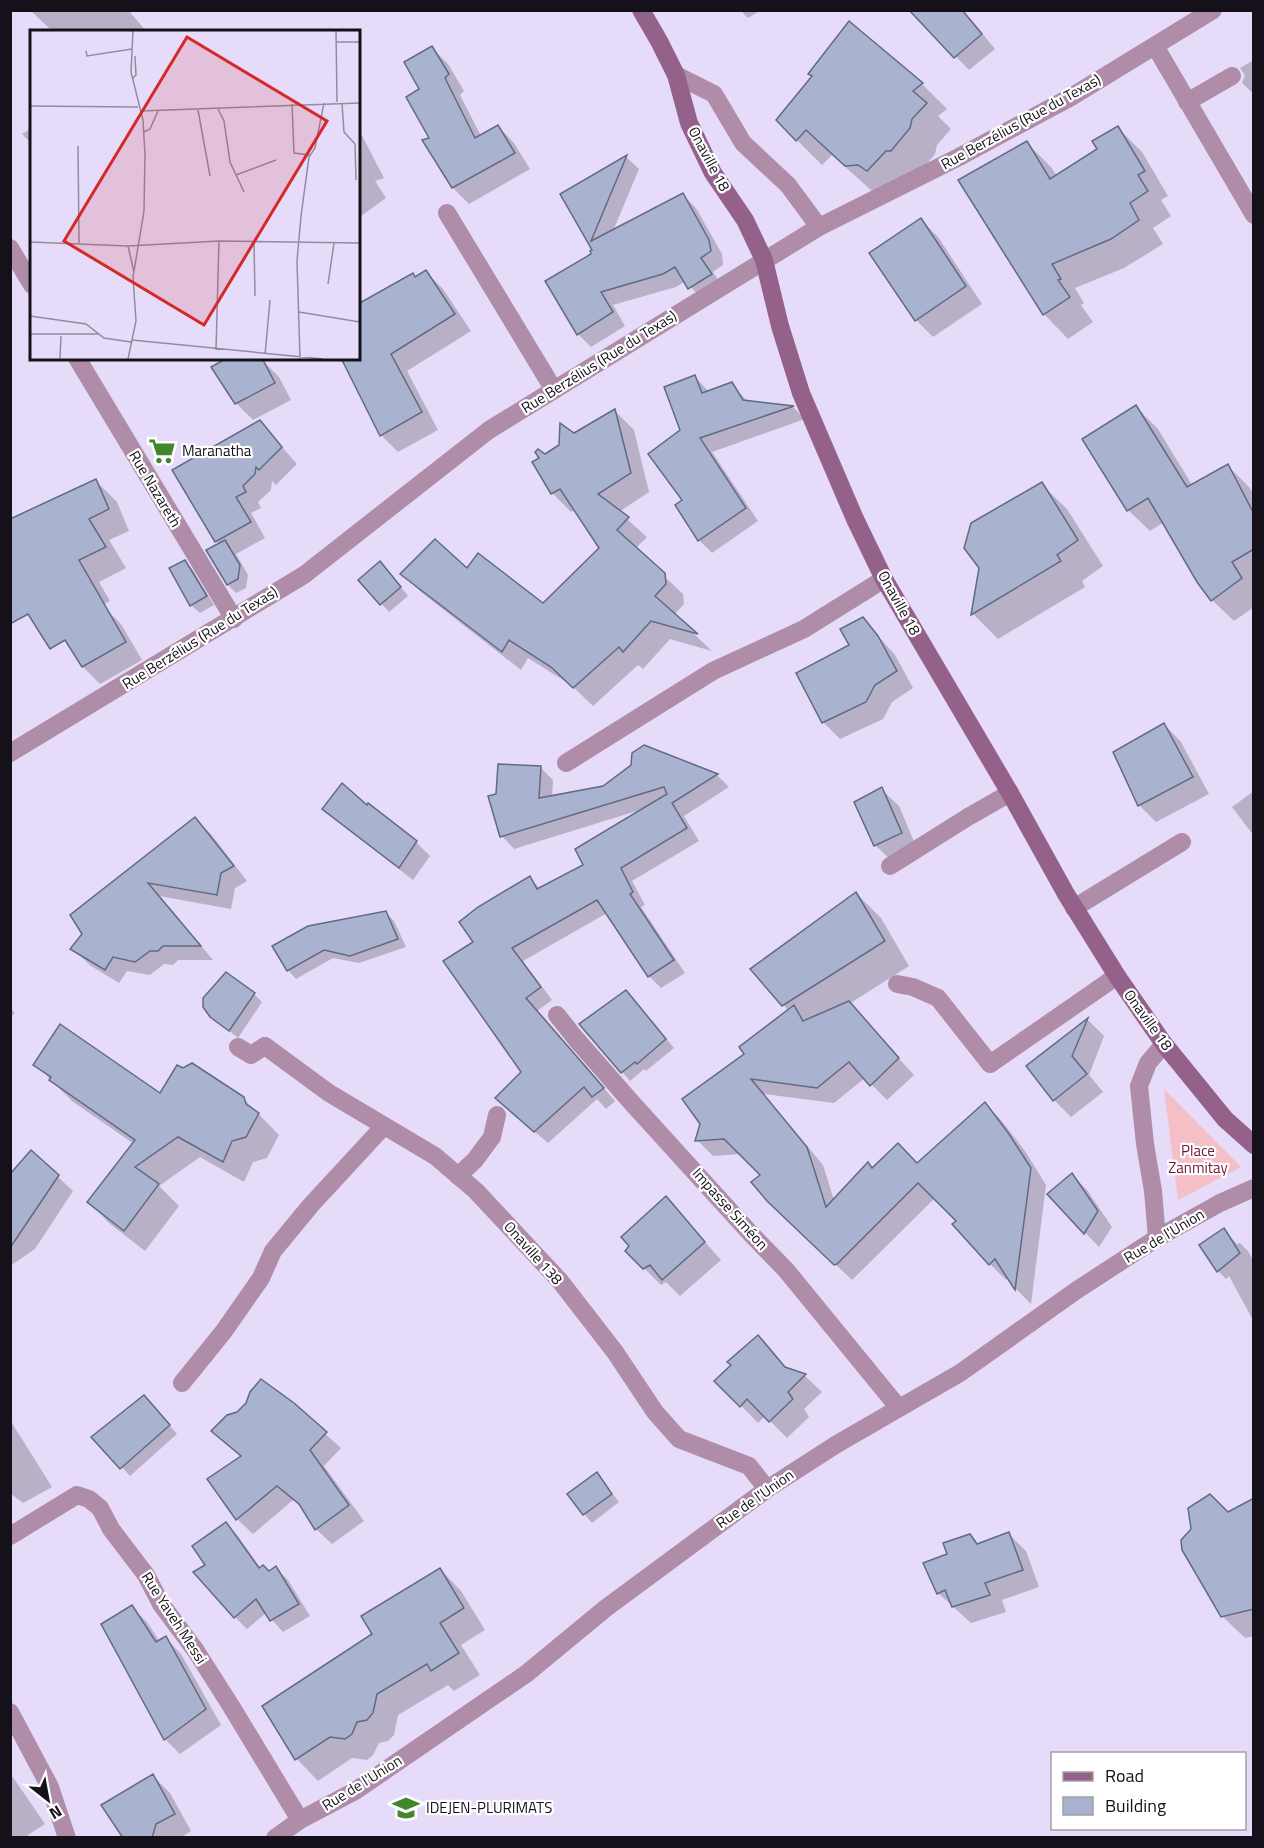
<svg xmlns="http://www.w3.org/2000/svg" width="1264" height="1848" font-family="'Titillium Web',sans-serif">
	<rect width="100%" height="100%" fill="#e6dcf9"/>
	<polygon fill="#f5bfc8" points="1164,1089 1241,1167 1178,1200"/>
	<g fill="#0003">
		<polygon points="30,10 128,10 147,32 53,32"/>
		<polygon points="740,10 761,10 748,18"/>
		<polygon points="911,10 963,10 995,49 969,70"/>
		<polygon points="849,23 922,84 947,109 938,116 951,129 937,145 935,154 917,176 872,191 832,155 822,165 797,140 814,77"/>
		<polygon points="432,48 448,64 464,91 460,95 481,136 498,126 514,143 530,169 469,204 453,188 424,141 431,139 422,90"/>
		<polygon points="1254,60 1254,94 1242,83 1245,75 1240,68"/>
		<polygon points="32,128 32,144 22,134"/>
		<polygon points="358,128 384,178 375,181 386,198 361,216 358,213"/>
		<polygon points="1118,128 1142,152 1168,196 1161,200 1171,216 1153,228 1163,244 1124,268 1075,288 1084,303 1081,305 1093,322 1068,339 1044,314 1027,143 1051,167 1057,176 1099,149"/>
		<polygon points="626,157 639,169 613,231 683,195 696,208 722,254 723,265 713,272 723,287 703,301 686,281 676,287 613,305 625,326 591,347 578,334 594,251 562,194"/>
		<polygon points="921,220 938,237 982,304 933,337 916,320"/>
		<polygon points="426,272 443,289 471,331 407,371 438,430 398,452 381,435 348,369 338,358 358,358"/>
		<polygon points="262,360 279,377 291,400 253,420 236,403"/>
		<polygon points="695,377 709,392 731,384 748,402 793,407 805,419 712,452 758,521 712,553 699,540 684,501 682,430"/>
		<polygon points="1136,407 1158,429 1192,485 1228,466 1249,487 1254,495 1254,607 1234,621 1212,600 1164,522 1150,531 1128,510"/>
		<polygon points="615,411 634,430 649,492 619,512 647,537 635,549 683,594 684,604 674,615 712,651 670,639 643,669 638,665 593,706 571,685 528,658 521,670 421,592 402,574 467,571 543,605 601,548 575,510 571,512 552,493 545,456 574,435"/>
		<polygon points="260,422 297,464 276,485 272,481 271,490 258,502 261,508 251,513 265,538 236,554 248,575 246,588 236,593 228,585 208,550 220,544 216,541"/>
		<polygon points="96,481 117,502 129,531 109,540 126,568 99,582 110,601 55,632"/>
		<polygon points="1041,484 1067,509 1103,566 1082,581 1085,587 998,639 973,614 981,568"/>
		<polygon points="185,562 193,570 214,605 200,613 191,605"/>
		<polygon points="388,571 408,596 389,612 360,580"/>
		<polygon points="104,607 121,624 142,660 100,684 83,667 66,637"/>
		<polygon points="863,619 895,655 913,688 892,702 883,719 840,739 823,722"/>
		<polygon points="1164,724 1181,742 1209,794 1156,822 1139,805"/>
		<polygon points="644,746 717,775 729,787 684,816 699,841 632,881 645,905 641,907 685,973 661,988 649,976 607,913 523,961 552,1000 537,1011 615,1101 606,1109 597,1099 548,1143 510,1111 523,1072 476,942 529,878 541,889 585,865 640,810 514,849 502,836 497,795 541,768 553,780 552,797 604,787 633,766"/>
		<polygon points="881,789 899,806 918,851 893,862 875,845"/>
		<polygon points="1254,791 1254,836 1232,807"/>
		<polygon points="368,807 416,842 430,856 413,880 338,822 324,809"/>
		<polygon points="195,819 210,833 247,881 235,888 231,909 159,896 213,960 178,960 173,965 164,964 150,975 127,971 119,983 91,966 76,952"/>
		<polygon points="856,893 881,918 909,966 849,1004 914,1075 887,1100 865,1078 834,1103 764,1094 823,1165 834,1200 873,1170 918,1164 985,1104 1001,1120 1025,1151 1046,1185 1031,1304 1016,1289 1008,1277 1006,1280 990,1264 958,1221 935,1198 852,1280 785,1216 762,1175 741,1154 713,1156 697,1140 746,1055 789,1011 752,970"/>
		<polygon points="386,913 394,921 406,947 359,963 333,958 296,979 288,970"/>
		<polygon points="254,994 262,1002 238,1038 211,1016"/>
		<polygon points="634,1000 674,1048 646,1071 644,1069 630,1081 581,1024"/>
		<polygon points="10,1008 15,1013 10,1017"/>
		<polygon points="1088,1020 1104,1036 1089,1075 1103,1092 1071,1117 1054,1100 1028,1067"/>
		<polygon points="35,1064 161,1095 183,1069 243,1098 279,1135 267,1158 253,1162 244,1182 200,1157 159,1186 179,1206 145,1251 109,1223 89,1202 134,1144 72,1101"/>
		<polygon points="31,1152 73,1191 35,1249 10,1266 10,1176"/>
		<polygon points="1072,1175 1087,1190 1112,1227 1099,1247 1049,1195"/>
		<polygon points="666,1198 721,1260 680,1296 666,1282 661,1285 627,1251"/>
		<polygon points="1224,1230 1237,1244 1240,1243 1248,1251 1254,1262 1254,1322 1229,1276 1226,1279 1218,1271"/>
		<polygon points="758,1337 788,1370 805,1376 822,1392 804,1409 809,1417 787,1438 765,1416 758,1423 717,1381"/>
		<polygon points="152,1405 177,1434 130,1476 94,1437"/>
		<polygon points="293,1405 341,1448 324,1466 364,1521 332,1544 316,1529 304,1509 293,1500 253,1534 237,1519 242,1457 213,1431"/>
		<polygon points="10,1420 52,1487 23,1503 10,1493"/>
		<polygon points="597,1474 619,1502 592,1523 584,1514"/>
		<polygon points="1254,1500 1254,1636 1245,1638 1222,1616 1228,1513"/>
		<polygon points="226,1523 238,1536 261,1569 269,1572 276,1568 288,1580 310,1616 283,1632 266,1613 247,1629 235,1617 207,1565"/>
		<polygon points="1009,1534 1026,1551 1039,1587 1002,1600 1006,1612 971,1623 938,1593 949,1555 970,1536 978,1545"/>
		<polygon points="440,1569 461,1591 485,1630 461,1645 480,1675 454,1691 448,1685 398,1715 394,1735 388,1741 379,1743 373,1755 367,1760 352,1758 318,1781 297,1759 264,1707 374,1635"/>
		<polygon points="131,1607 147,1622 160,1642 166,1638 181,1654 221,1725 180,1754 165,1739"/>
		<polygon points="10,1773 45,1824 28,1835 28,1838 10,1838"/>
		<polygon points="153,1776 170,1793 191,1831 180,1838 125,1838"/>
	</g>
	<g fill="#a9b3cf" stroke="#616a83" stroke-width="1.5">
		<polygon points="909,10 962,10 982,34 954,58"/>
		<polygon points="849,21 923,83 913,91 927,103 912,119 910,128 891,151 886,151 867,171 858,165 845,166 806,130 796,141 776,120 812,76 808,74"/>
		<polygon points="432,46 449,74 445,78 475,138 498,125 515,153 452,188 422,140 429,138 406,97 419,89 404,62"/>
		<polygon points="1118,126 1145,171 1138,175 1148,191 1130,203 1139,220 1111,239 1052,264 1061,279 1058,280 1070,297 1043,315 958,180 1027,141 1050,179 1097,149 1092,141"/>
		<polygon points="627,155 591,241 683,193 709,240 711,251 701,258 712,274 688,289 675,267 663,274 601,292 613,312 577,335 545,281 591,254 590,251 592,250 560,194"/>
		<polygon points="921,218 966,286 915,321 869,253"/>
		<polygon points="426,270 455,314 391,354 422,412 380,436 341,358 358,358 358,304 413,273 415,277"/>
		<polygon points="227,358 262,358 275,383 235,404 211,367"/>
		<polygon points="695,375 702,393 732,382 743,400 794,406 700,438 746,508 698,541 675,505 682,500 648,454 680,430 664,387"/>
		<polygon points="1136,405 1187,487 1228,464 1254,514 1254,549 1232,562 1242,578 1211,601 1197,582 1148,498 1127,511 1082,439"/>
		<polygon points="615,409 631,473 598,494 629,517 617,530 665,573 666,584 655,596 698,634 651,621 623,652 619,647 573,688 551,667 509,640 502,652 400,574 435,539 467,568 478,553 543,603 599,548 560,489 551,494 532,462 539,458 535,452 538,449 545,454 559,445 560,423 574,433"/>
		<polygon points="260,420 282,447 259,470 256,467 255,474 243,486 246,492 236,497 251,522 215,542 172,470"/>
		<polygon points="96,479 109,509 89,519 106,547 79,560 126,642 82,667 65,640 50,649 28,614 10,624 10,519"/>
		<polygon points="1042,482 1078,540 1057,555 1061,561 971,615 979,568 964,548 971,523"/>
		<polygon points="225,540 240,565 238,579 227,585 206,550"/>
		<polygon points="185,560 207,596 190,606 169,568"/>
		<polygon points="380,561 401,587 380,605 358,580"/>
		<polygon points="863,617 878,636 897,671 875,685 866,702 822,723 796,673 849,645 840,629"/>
		<polygon points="1164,723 1193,777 1138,806 1113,752"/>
		<polygon points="644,745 718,774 672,803 687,828 621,868 633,892 630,894 674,960 648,977 597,900 512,948 541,987 526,998 604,1088 592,1097 584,1087 534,1132 495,1098 521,1072 443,961 473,942 459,922 478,907 530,876 537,889 583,865 575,849 667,794 664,787 500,837 488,796 496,794 498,764 541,766 539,798 603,786 631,765 632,753"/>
		<polygon points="342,783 367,805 368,803 417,841 399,868 322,809"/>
		<polygon points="882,787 902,833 874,846 854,802"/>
		<polygon points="195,817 234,866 221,873 217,895 148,883 201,946 163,946 158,951 150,951 135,962 113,957 105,970 70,949 82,934 70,915"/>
		<polygon points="856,892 885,941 782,1006 750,969"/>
		<polygon points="386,911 398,939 350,956 324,950 287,971 272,946 308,926"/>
		<polygon points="226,972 255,993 229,1031 210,1017 203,1007 203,998"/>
		<polygon points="626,990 666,1039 637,1064 635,1062 621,1073 579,1024"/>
		<polygon points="849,1001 899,1058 870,1086 849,1062 817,1088 751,1079 807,1147 826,1207 868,1162 872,1168 898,1143 917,1163 985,1102 1009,1134 1031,1168 1015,1290 995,1259 989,1265 952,1224 956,1221 918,1183 837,1264 834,1265 767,1201 751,1182 760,1175 724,1139 695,1141 700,1124 682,1099 744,1054 739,1047 794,1005 803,1021"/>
		<polygon points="1088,1018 1072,1056 1087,1074 1053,1101 1026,1066"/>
		<polygon points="60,1024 160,1093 177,1065 183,1068 192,1063 244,1097 246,1104 259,1113 246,1137 232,1141 223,1162 178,1137 135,1167 159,1184 124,1231 87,1202 135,1140 49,1080 51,1077 33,1065"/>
		<polygon points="31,1150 59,1175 10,1248 10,1174"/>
		<polygon points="1072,1173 1098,1211 1084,1234 1047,1194"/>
		<polygon points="666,1196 705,1242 662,1280 650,1265 643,1269 625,1251 629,1246 621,1237"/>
		<polygon points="1224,1228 1240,1253 1217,1272 1199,1245"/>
		<polygon points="758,1335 785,1367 806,1374 788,1392 793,1399 769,1422 747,1399 740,1407 714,1381 731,1365 727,1362"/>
		<polygon points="261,1379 294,1403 327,1432 310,1450 349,1505 315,1530 299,1504 277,1486 236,1520 207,1479 241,1456 211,1431 227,1415 237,1412 246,1403 250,1392"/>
		<polygon points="144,1395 170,1425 120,1469 91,1437"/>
		<polygon points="597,1472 612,1494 583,1515 567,1494"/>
		<polygon points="1210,1494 1228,1512 1254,1498 1254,1609 1221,1617 1182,1550 1181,1540 1191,1529 1188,1508"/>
		<polygon points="226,1522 259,1568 263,1565 269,1571 276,1566 299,1604 270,1621 256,1599 234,1618 193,1572 205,1565 192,1546"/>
		<polygon points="1009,1532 1023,1570 985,1583 990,1595 952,1607 945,1590 937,1594 923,1563 947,1554 943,1543 970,1534 977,1544"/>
		<polygon points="440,1568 464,1608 440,1623 459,1653 431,1671 427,1664 377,1694 373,1713 367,1720 357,1722 352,1734 345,1739 330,1737 295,1760 262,1706 372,1634 361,1616"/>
		<polygon points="132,1605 156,1642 166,1636 206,1709 164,1740 101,1624"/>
		<polygon points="153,1774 175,1814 156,1824 152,1838 123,1838 101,1805"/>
	</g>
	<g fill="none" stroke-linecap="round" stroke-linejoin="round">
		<g stroke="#af8ca7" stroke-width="18">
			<polyline points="1187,102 1232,76"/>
			<polyline points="447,213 554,390"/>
			<polyline points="566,763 713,671 804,629 884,579"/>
			<polyline points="890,866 968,817 1010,793"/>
			<polyline points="1074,908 1182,842"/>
			<polyline points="897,984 913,987 938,998 990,1064 1117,976"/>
			<polyline points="238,1047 251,1055 265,1046"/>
			<polyline points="458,1176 475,1160 492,1137 497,1115"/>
		</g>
		<g stroke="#af8ca7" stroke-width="18">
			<polyline points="1155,46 1254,215"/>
			<polyline points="676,75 714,94 743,143 788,185 819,227"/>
			<polyline points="10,248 32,285"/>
			<polyline points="77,358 234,619"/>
			<polyline points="10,753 304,575 489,430 554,390 819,227 959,157 1071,97 1213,10"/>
			<polyline points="557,1015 576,1039 632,1103 751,1234 786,1270 898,1407"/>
			<polyline points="265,1046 329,1093 435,1156 476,1191 560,1281 615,1352 655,1412 679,1439 749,1466 767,1489"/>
			<polyline points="1157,1238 1153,1191 1145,1144 1139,1086 1148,1063 1164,1044"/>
			<polyline points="182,1383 224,1331 261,1278 273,1251 311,1205 384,1126"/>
			<polyline points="10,1536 77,1495 89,1499 100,1508 111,1529 146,1575 161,1604 196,1651 231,1706 300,1820"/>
			<polyline points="10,1712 50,1787 67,1838"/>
			<polyline points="275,1838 300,1820 355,1791 526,1674 606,1608 767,1489 837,1444 960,1373 1077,1290 1157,1238 1220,1203 1254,1188"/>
		</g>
		<polyline stroke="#94618a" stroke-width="18" points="641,10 659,41 676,75 689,123 713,173 745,220 764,260 780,326 801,393 855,519 884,579 1010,793 1066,894 1117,976 1164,1044 1225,1119 1254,1145"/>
	</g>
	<defs>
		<symbol id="supermarket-bare" viewBox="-9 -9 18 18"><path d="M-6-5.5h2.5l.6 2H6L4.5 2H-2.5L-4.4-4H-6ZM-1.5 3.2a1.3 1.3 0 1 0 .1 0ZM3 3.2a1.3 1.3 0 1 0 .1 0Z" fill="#42872c" stroke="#fff" stroke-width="2.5" paint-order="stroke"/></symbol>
		<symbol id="university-bare" viewBox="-9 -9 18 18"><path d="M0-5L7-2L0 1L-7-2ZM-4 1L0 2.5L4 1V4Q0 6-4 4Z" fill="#42872c" stroke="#fff" stroke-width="2.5" paint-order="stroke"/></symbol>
	</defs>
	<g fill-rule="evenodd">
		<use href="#supermarket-bare" x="143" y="432" width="38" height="38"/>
		<use href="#university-bare" x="387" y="1789" width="38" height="38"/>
	</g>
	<g text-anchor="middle" stroke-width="4.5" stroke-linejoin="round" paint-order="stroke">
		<g font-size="15" fill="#15111b" stroke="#fff">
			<text transform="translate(1021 122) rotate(-29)" y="5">Rue Berzélius (Rue du Texas)</text>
			<text transform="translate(709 159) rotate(62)" y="5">Onaville 18</text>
			<text transform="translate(599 362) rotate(-32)" y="5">Rue Berzélius (Rue du Texas)</text>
			<text transform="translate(155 489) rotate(59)" y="5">Rue Nazareth</text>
			<text transform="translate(899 603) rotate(61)" y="5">Onaville 18</text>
			<text transform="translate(200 638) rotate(-32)" y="5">Rue Berzélius (Rue du Texas)</text>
			<text transform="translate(1148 1020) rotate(54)" y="5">Onaville 18</text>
			<text transform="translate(730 1209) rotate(48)" y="5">Impasse Siméon</text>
			<text transform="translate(1164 1236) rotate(-31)" y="5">Rue de l'Union</text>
			<text transform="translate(533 1253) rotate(48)" y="5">Onaville 138</text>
			<text transform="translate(755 1499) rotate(-35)" y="5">Rue de l'Union</text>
			<text transform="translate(174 1618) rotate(57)" y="5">Rue Yaveh Messi</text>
			<text transform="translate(362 1783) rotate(-32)" y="5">Rue de l'Union</text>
		</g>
		<g font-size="15" fill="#15111b" stroke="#fff" text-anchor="start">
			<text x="182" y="456">Maranatha</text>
			<text x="426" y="1813">IDEJEN-PLURIMATS</text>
		</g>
		<g font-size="15" fill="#711634" stroke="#fff">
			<text x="1198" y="1156">Place<tspan x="1198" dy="17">Zanmitay</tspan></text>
		</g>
	</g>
	<g transform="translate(30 30)">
		<rect width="330" height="330" fill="#e6dcf9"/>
		<path fill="none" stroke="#928ba0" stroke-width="1.5" d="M306,1L307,72M306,12H330M56,21L57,26L102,19M102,49L106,45L105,26M312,73L314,102L325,114L326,150M262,74L264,123L280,125M0,76L108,77M188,79L194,91L200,132L214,162M168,80L180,146M110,81L330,73M114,102L120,99L128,81M48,116L49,213M206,145L246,130M224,211L225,266M0,212L98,216L189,211L330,213M98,216L104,242M298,254L304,213M269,282L330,292M0,286L56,294L74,308L101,312M0,304H69M102,310L293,329M186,320L189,211M235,325L240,270M30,328L31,306M98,329L106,291L103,247L114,181L115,125L113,90L101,42L103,1M270,329L267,231L271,186L279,127L285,118L294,73"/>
		<path fill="#d62828" fill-opacity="0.15" stroke="#d62828" stroke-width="3" d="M157,7L297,91L174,295L34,211Z"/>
		<rect width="330" height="330" fill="none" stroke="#15111b" stroke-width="3"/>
	</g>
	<rect width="1264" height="1848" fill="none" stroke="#15111b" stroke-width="24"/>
	<rect x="1051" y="1752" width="195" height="78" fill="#ffffff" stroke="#a1a0a4" stroke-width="1.5"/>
	<rect x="1063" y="1772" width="30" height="9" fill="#94618a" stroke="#a1a0a4" stroke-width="1.5"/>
	<text x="1105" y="1782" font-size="18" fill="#15111b">Road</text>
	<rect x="1063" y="1797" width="30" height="18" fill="#a9b3cf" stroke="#a1a0a4" stroke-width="1.5"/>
	<text x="1105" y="1812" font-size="18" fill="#15111b">Building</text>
	<g transform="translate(48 1800) rotate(149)" stroke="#ffffff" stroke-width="4.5" paint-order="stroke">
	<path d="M0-4.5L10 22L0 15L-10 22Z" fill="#15111b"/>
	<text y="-9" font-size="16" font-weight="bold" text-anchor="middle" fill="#15111b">N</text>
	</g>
</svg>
